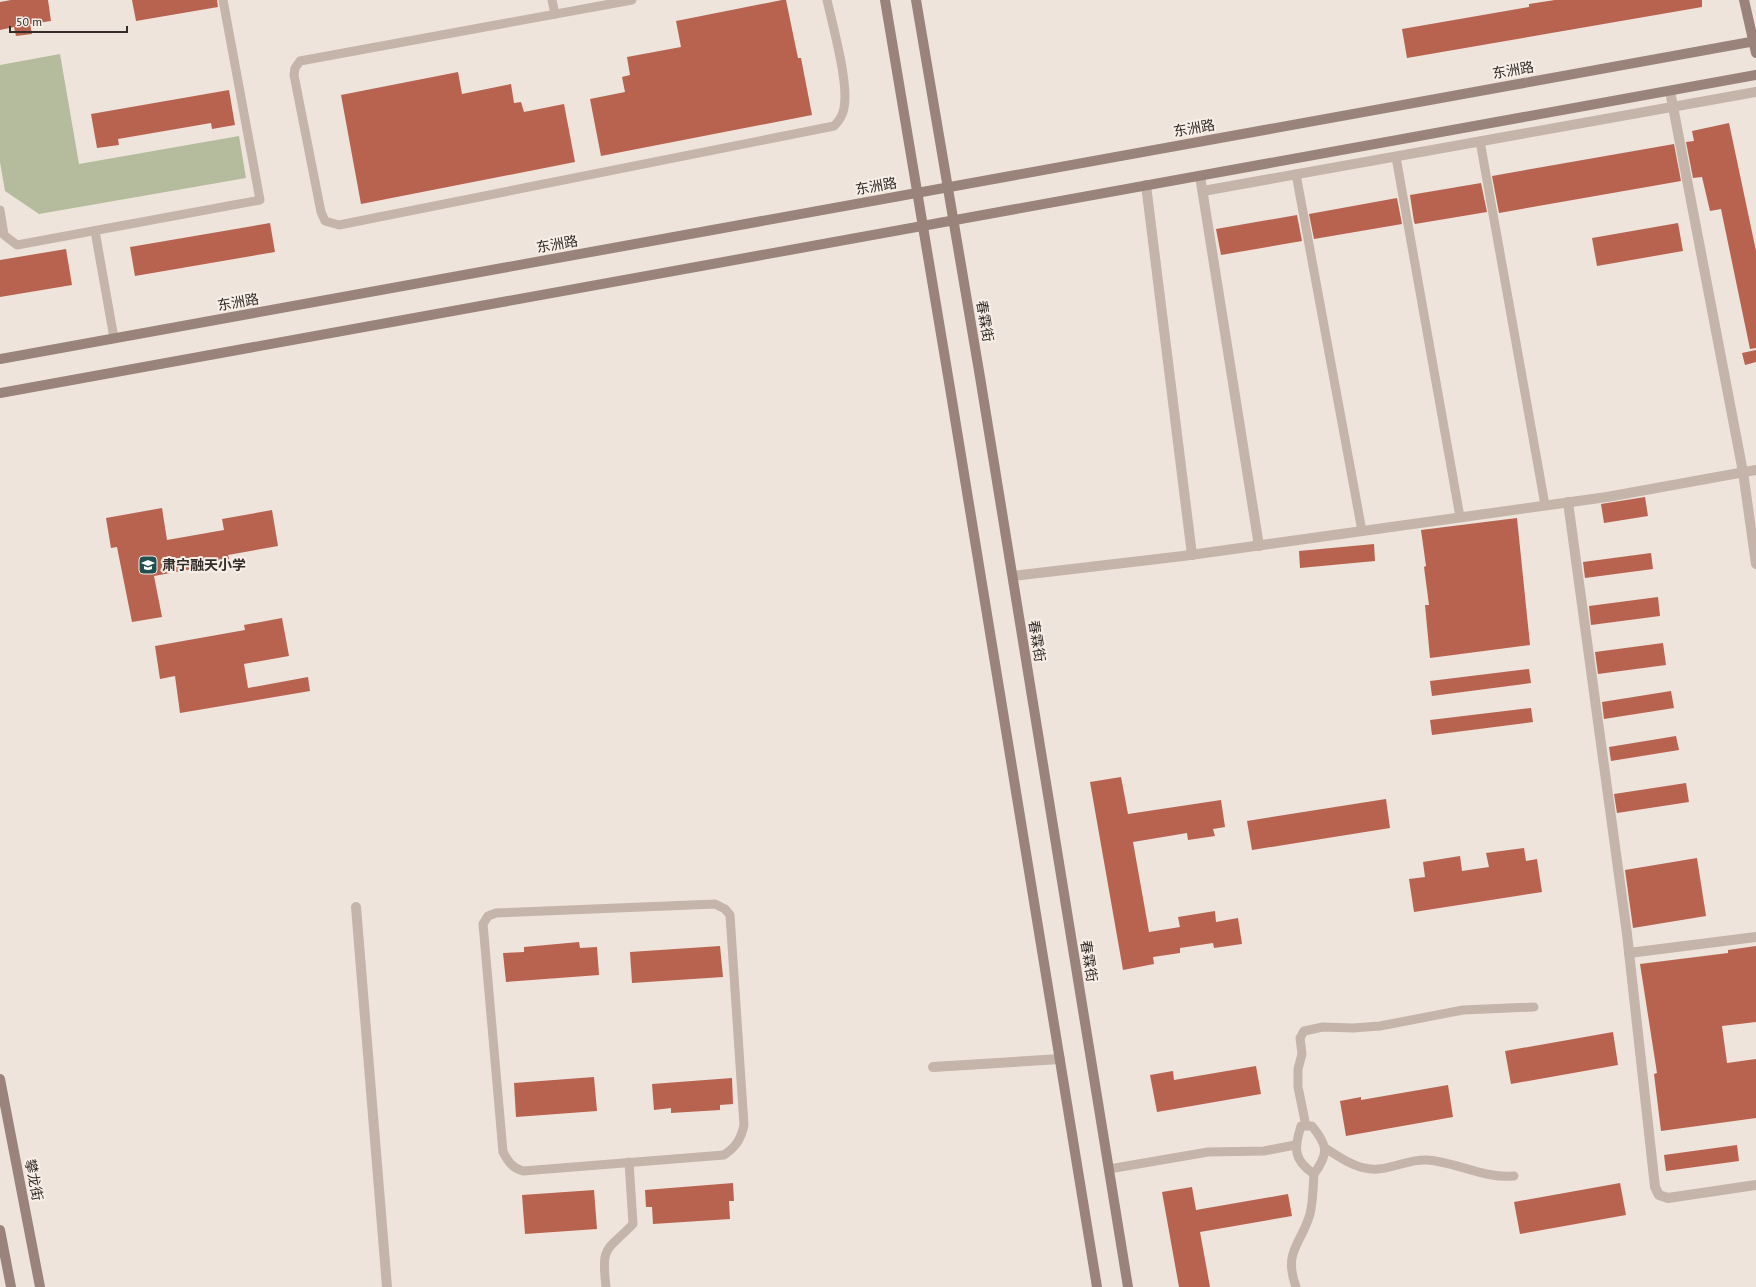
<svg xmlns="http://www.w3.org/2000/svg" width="1756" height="1287" font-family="'PT Sans','Noto Sans SC',sans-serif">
	<rect width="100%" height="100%" fill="#efe4db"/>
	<polygon fill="#b4bc9d" points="60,54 79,164 239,136 246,178 39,214 5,191 0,162 0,65"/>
	<g fill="#b86250">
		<polygon points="11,0 48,0 51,21 30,24 32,34 16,36 14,27 0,30 0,2"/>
		<polygon points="132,0 217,0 218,7 136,21"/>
		<polygon points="782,0 786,0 798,58 801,58 812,115 601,156 590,99 625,92 622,77 630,75 627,57 681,47 676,21"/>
		<polygon points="1555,0 1702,0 1702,7 1407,58 1402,29 1529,7 1529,4"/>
		<polygon points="458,72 462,94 511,84 514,103 521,102 524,112 564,104 575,162 361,204 341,95"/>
		<polygon points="229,90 235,125 212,129 211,123 118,139 119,145 97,148 91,114"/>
		<polygon points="1729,123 1756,251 1756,348 1750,349 1721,209 1710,211 1702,177 1693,178 1686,142 1694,141 1692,131"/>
		<polygon points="1674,144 1681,181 1499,213 1492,176"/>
		<polygon points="1481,183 1487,212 1415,224 1414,222 1410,195"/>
		<polygon points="1397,198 1402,224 1314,239 1309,214"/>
		<polygon points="1297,215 1302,241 1221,255 1216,229"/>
		<polygon points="270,223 275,252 135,276 130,247"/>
		<polygon points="1678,223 1683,251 1597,266 1592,238"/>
		<polygon points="66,249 72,285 0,297 0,260"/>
		<polygon points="1756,350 1756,362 1745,365 1742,353"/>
		<polygon points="1645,497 1648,516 1604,523 1601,504"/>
		<polygon points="162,508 167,540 224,530 222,519 272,510 278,546 228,555 230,562 154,576 162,617 132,622 117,547 111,548 106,518"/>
		<polygon points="1517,518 1530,645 1430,658 1425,605 1429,605 1424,567 1426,566 1421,530"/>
		<polygon points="1374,544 1375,561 1300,568 1299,551"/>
		<polygon points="1651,553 1653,569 1585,578 1583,562"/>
		<polygon points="1658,597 1660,616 1591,625 1589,606"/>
		<polygon points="282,618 289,656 244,664 248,688 308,677 310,691 180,713 175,676 160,679 155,646 245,630 244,625"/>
		<polygon points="1663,643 1666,665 1598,674 1595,652"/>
		<polygon points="1529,669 1531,683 1432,696 1430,681"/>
		<polygon points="1671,691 1674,708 1604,719 1602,702"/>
		<polygon points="1531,708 1533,722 1432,735 1430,720"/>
		<polygon points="1676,736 1679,750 1611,761 1609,747"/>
		<polygon points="1121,777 1128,814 1221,800 1225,827 1213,829 1215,836 1188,840 1187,833 1133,842 1149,932 1180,927 1178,917 1215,911 1216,922 1238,918 1242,944 1214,948 1213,943 1180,948 1180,953 1153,957 1154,964 1123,970 1090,782"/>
		<polygon points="1686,783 1689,802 1617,813 1614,794"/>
		<polygon points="1386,799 1390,828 1252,850 1247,821"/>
		<polygon points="1524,848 1526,861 1537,859 1542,892 1414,912 1409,879 1425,877 1423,862 1460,856 1462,871 1489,867 1486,853"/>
		<polygon points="1697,858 1706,916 1633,928 1625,870"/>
		<polygon points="579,942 580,948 597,947 599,975 506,982 503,953 524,952 524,947"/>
		<polygon points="720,946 723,977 632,983 630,952"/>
		<polygon points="1756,946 1756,1022 1722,1026 1727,1063 1756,1059 1756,1118 1661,1131 1654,1074 1657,1073 1640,964 1728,953 1728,950"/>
		<polygon points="1613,1032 1618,1065 1511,1084 1505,1051"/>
		<polygon points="1256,1066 1261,1094 1157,1112 1150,1075 1173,1071 1174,1080"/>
		<polygon points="594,1077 597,1111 516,1117 514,1083"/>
		<polygon points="732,1078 733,1104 720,1105 720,1110 671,1113 671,1108 654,1110 652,1084"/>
		<polygon points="1448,1085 1453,1117 1346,1136 1340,1101 1361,1097 1361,1100"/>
		<polygon points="1737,1145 1739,1161 1666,1171 1664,1155"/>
		<polygon points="733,1183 734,1201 729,1201 730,1219 653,1224 652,1207 646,1207 645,1190"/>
		<polygon points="1620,1183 1626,1215 1520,1234 1514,1202"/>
		<polygon points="1192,1187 1196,1210 1288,1194 1292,1216 1200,1232 1210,1287 1179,1287 1162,1192"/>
		<polygon points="594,1190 597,1229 525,1234 522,1195"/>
	</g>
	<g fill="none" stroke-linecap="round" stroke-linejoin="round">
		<g stroke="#c5b4a9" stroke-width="9">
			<polyline points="552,0 555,14"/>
			<path d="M632,0L300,61L295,68L294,75L321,212L325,221L339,225L834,126C839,121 843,116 844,108C849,83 833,27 827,0"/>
			<polyline points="1480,141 1545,505"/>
			<polyline points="1396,157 1460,517"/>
			<polyline points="1296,174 1362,531"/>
			<polyline points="0,210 4,235 17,245 260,200 223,0"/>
			<polyline points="95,231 114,338"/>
			<path d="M715,904L725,909L730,915L744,1125C741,1139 736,1147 724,1155L523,1171C512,1168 508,1161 503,1152L483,924L488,916L496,913Z"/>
			<path d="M1301,1126H1312C1328,1146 1329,1153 1314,1174C1293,1160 1294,1148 1301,1126Z"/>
			<polyline points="1306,1126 1298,1087 1298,1069 1302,1054 1300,1038 1304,1031 1323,1027 1353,1028 1380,1026 1463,1010 1534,1007"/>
			<path d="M1325,1148C1341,1158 1358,1171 1378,1169C1395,1168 1409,1159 1427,1160C1457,1162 1484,1179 1514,1176"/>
			<polyline points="1109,1169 1208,1152 1264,1151 1295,1145"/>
			<path d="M606,1287C601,1245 606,1252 633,1224L629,1162"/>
			<path d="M1296,1287C1283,1251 1301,1245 1310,1214C1313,1202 1313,1187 1314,1174"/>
		</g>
		<g stroke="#c5b4a9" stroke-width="10">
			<polyline points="1670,91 1743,472 1756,564"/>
			<polyline points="1200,176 1259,546"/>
			<polyline points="1146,185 1192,555"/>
			<polyline points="1203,191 1756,92"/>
			<polyline points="1568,502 1627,934 1655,1187 1659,1195 1668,1198 1756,1185"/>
			<polyline points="1013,576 1183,556 1607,497 1756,470"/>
			<polyline points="356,907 387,1287"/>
			<polyline points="1629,953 1756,937"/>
			<polyline points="933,1067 1060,1059"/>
		</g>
		<g stroke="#99837a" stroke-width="10">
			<polyline points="885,0 949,382 1097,1287"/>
			<polyline points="916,0 980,377 1128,1287"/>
			<polyline points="1744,0 1756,53"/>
			<polyline points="0,359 1756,41"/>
			<polyline points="0,393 1756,75"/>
			<polyline points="0,1079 40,1287"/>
			<polyline points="0,1230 11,1287"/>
		</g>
	</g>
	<defs>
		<symbol id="school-square" viewBox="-11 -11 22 22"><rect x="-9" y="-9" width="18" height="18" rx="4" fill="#225050" stroke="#f7efe7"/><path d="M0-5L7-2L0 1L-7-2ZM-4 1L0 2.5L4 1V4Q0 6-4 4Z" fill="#fff"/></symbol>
	</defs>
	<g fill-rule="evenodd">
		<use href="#school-square" x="137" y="554" width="22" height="22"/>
	</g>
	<g text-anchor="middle" stroke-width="4" stroke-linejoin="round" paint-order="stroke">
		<g font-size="14" fill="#332b28" stroke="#f7efe7">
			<text transform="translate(1513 70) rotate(-10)" y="5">东洲路</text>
			<text transform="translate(1194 128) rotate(-10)" y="5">东洲路</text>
			<text transform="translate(876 186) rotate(-10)" y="5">东洲路</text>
			<text transform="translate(557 244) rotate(-10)" y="5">东洲路</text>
			<text transform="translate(238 302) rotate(-10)" y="5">东洲路</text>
			<text transform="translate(985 321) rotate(80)" y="5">春霖街</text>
			<text transform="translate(1037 641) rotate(81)" y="5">春霖街</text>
			<text transform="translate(1089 961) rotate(81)" y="5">春霖街</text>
			<text transform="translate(34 1180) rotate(79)" y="5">攀龙街</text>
		</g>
		<g font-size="14" font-weight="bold" fill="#332b28" stroke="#f7efe7" text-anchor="start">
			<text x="162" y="570">肃宁融天小学</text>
		</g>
	</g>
	<path d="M10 26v6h117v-6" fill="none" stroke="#332b28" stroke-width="2"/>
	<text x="16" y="26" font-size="12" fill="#332b28" stroke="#f7efe7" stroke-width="3" paint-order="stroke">50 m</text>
</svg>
